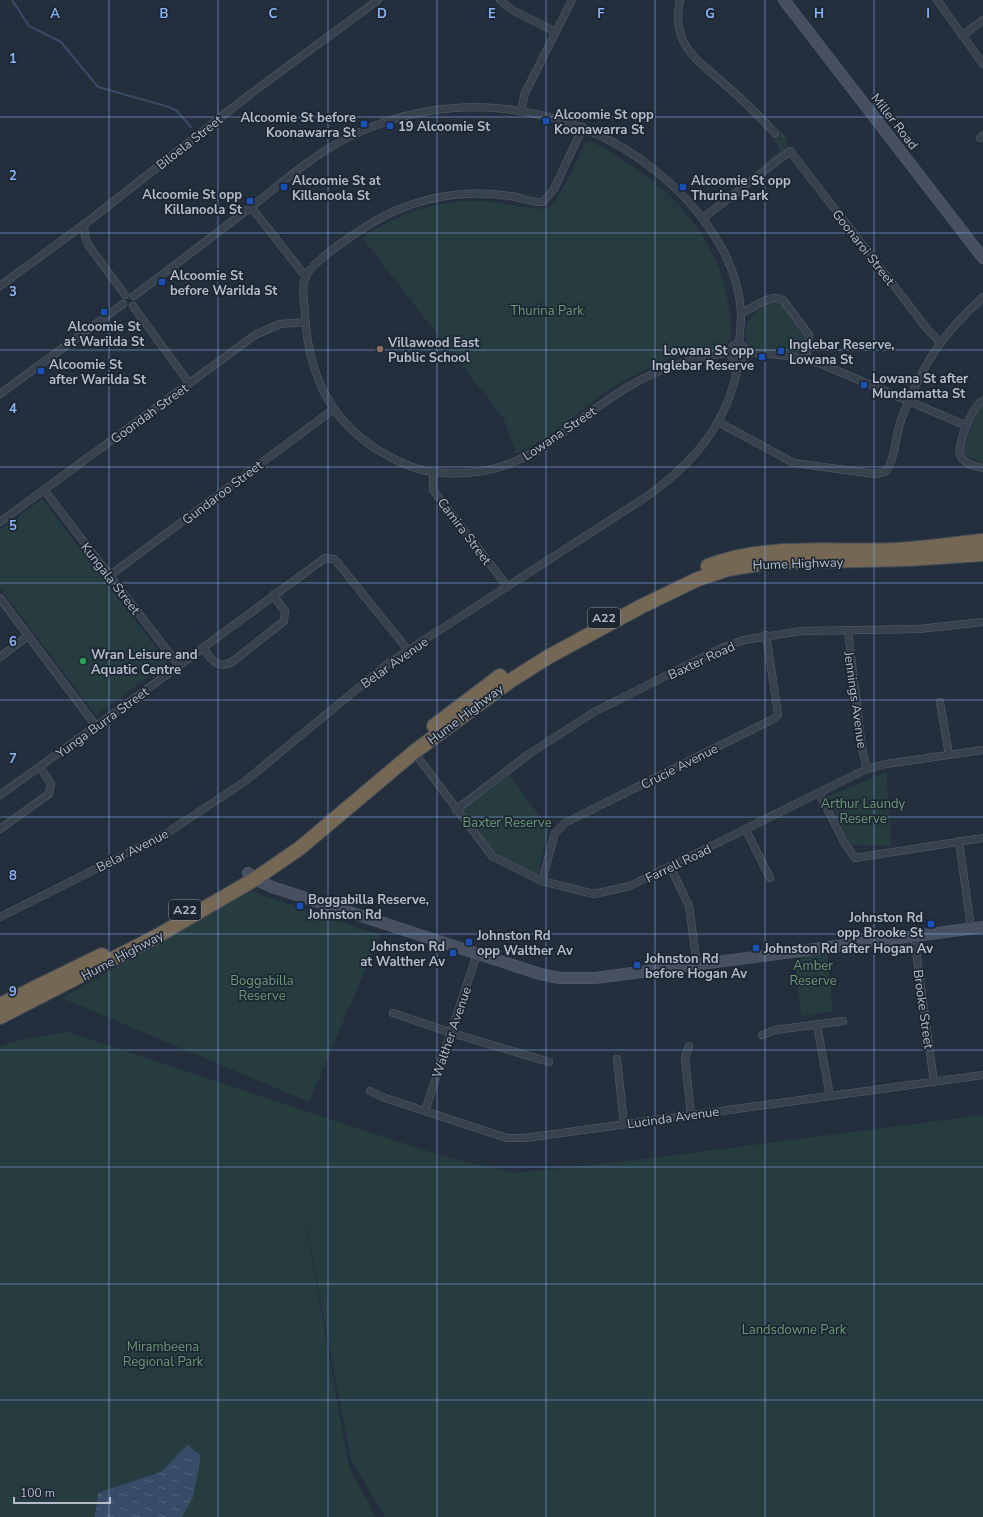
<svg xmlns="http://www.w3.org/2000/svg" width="983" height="1517" font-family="'Nunito Sans',sans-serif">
	<defs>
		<pattern id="grass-tufts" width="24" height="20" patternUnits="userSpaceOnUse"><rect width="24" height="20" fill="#263c3f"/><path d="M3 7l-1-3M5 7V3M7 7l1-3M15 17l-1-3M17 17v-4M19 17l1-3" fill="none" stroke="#435659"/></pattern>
		<pattern id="water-ripples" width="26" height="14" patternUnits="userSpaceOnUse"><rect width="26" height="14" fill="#394c67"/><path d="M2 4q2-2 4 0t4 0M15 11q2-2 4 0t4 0" fill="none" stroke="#53647b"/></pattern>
	</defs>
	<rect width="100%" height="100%" fill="#242f3e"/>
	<polygon fill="url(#grass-tufts)" points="780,130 788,141 785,150 766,165 764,163 779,151 778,145 772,138"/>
	<g fill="#263c3f">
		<path d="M590,141C653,173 710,221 726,292C729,307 732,322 731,338L724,346C682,354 642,367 606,392C577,413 549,440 516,454L504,419L362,238C398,213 439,200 483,201C499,201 538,213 549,207C560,200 578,157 585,143Z"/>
		<path d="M772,301H777L782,304C789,313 824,351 794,354L753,347L747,343C742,320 753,312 772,301Z"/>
		<polygon points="983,405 983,463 965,455 963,447 980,407"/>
		<polygon points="42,499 168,663 96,715 0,588 0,530"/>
		<polygon points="886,772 892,846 851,845 827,797"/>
		<polygon points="509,775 549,829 538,874 503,857 492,850 461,810"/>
		<polygon points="251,891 380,935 309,1102 62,998"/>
		<polygon points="827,953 833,1011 801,1016 795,958"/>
		<polygon points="68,1032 445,1157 515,1173 653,1158 983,1115 983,1517 385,1517 351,1460 298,1182 349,1467 376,1517 0,1517 0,1046 23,1039"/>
	</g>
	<polygon fill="url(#water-ripples)" points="187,1445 201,1455 193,1497 182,1517 95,1517 98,1493 161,1472"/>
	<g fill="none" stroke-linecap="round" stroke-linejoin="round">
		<polyline stroke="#394c67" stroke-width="2" points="12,0 29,26 61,42 98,87 169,107 177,111 191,127"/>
		<defs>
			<g id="street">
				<polyline points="500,0 512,10 556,32"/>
				<path d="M680,0C670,46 699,61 729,88C745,102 760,117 775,133"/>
				<polyline points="937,0 983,64"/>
				<polyline points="962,36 983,20"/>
				<polyline points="521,110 525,93 572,0"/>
				<path d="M583,127L554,189L543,202C532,203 521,197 510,196C472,190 432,195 397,210C377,218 312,259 305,278C301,289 305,305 305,316C309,376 331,424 385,454C399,462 416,470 432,472C523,483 557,430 626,388C658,368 693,358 730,352"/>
				<polyline points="980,138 983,135"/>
				<polyline points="251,207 306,277"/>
				<polyline points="703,218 790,151 928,330 940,342"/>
				<polyline points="84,225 85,237 89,246 125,295"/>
				<polyline points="0,286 90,220 249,95 378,0"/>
				<path d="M134,296C173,266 212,237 251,207C283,182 313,155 349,137C448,87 571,101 657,172C698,205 738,257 741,312C741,323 740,334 739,344"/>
				<polyline points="133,306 189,383"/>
				<path d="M741,313C753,309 771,292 783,300L809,335L806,359"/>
				<circle cx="738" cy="352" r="8"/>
				<polyline points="746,352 790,356 819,363 967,426"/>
				<polyline points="0,394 123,304"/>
				<path d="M983,400C973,405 955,446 961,457C964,463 976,467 983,468"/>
				<path d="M718,422L794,463L875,474L885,472C896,459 895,436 901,420C921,367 941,335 983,297"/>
				<polyline points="433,472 433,490 507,586"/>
				<polyline points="44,490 179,666"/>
				<polyline points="0,522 255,335 280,324 306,322"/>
				<polyline points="109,576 334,409"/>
				<polyline points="0,598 96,726"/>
				<polyline points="848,630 862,749 867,769"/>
				<path d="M203,648C211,659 218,670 232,662L284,621L285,611L273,595"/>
				<polyline points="0,657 28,636"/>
				<polyline points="940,702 949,755"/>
				<polyline points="414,752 492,856 542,881 594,894 630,886 867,769 886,764 983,750"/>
				<polyline points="819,793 844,842 855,858 983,838"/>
				<polyline points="0,795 120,709 325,558 334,559 337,562 408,650"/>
				<polyline points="456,810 529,754 594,712 719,649 744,640 802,631 919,629 983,622"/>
				<polyline points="0,829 49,794 51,784 40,767"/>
				<polyline points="746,830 770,878"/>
				<polyline points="959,841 971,928"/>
				<polyline points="670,866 689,906 697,965"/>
				<polyline points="542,881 555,833 565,823 775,718 778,715 777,707 766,635"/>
				<path d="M0,917L167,833L244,782L390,662L640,501C692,466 729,424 739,360"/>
				<polyline points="914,936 934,1082"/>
				<polyline points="393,1013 452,1033 549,1062"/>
				<polyline points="817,1025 830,1096"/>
				<polyline points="762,1035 775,1030 843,1021"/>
				<polyline points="689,1046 685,1058 691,1115"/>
				<polyline points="617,1059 624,1124"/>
				<polyline points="370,1091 385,1098 507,1138 525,1138 983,1075"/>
				<polyline points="425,1111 477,954"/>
			</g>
			<g id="secondary">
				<polyline points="784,0 983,258"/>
				<polyline points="248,873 261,882 272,887 540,974 560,978 595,978 983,927"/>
			</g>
			<g id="highway">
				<path d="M708,566C767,543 832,553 895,550C924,548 954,544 983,541"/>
				<polyline points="434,726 500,676"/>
				<polyline points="0,1005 102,955"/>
				<polyline points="0,1017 159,935 255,879 300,848 414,752 510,681 548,657 642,606 698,579 728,569 769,562 908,559 983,554"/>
			</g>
		</defs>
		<use href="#street" stroke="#565f6c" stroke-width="8"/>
		<use href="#secondary" stroke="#565f6c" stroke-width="12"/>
		<use href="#highway" stroke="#434c59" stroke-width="16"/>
		<use href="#street" stroke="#38414e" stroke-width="7"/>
		<use href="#secondary" stroke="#465061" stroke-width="11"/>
		<use href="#highway" stroke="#746855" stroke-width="14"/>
	</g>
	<path fill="none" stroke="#8ab4f8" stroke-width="1" stroke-opacity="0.55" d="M109,0V1517M218,0V1517M328,0V1517M437,0V1517M546,0V1517M655,0V1517M765,0V1517M874,0V1517M0,117H983M0,233H983M0,350H983M0,467H983M0,583H983M0,700H983M0,817H983M0,934H983M0,1050H983M0,1167H983M0,1284H983M0,1400H983"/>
	<g fill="#1a4fb4" stroke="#1d2633" stroke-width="1.5">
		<rect x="542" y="117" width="8" height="8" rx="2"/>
		<rect x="360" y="120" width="8" height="8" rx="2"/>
		<rect x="386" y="122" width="8" height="8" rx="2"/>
		<rect x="280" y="183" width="8" height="8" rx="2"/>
		<rect x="679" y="183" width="8" height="8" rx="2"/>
		<rect x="246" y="197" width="8" height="8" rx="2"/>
		<rect x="158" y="278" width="8" height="8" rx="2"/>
		<rect x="100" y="308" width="8" height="8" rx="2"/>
		<rect x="777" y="347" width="8" height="8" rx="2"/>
		<rect x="758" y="353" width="8" height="8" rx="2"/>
		<rect x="37" y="367" width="8" height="8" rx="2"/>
		<rect x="860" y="381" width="8" height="8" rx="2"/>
		<rect x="296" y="902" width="8" height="8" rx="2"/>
		<rect x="927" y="920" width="8" height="8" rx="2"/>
		<rect x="465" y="938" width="8" height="8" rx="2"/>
		<rect x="752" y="944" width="8" height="8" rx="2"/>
		<rect x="449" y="949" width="8" height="8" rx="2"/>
		<rect x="633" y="961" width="8" height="8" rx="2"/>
	</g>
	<circle fill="#8d6e63" stroke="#1d2633" stroke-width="1.5" cx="380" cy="349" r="4"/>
	<circle fill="#2e9e5b" stroke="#1d2633" stroke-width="1.5" cx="83" cy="661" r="4"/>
	<g text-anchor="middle" stroke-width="3.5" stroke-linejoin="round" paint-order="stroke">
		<g fill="#1d2633" stroke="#878f9c" stroke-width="1">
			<rect x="588" y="608" width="32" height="20" rx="3"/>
			<rect x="169" y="900" width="32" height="20" rx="3"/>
		</g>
		<g font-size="12" font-weight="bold" fill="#b4bcc9">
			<text x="604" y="622">A22</text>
			<text x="185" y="914">A22</text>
		</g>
		<g font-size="13" font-weight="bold" fill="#b4bcc9" stroke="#1d2633" text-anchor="start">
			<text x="554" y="119">Alcoomie St opp<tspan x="554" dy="15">Koonawarra St</tspan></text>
			<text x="356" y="122" text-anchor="end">Alcoomie St before<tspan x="356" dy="15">Koonawarra St</tspan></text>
			<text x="398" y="131">19 Alcoomie St</text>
			<text x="292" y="185">Alcoomie St at<tspan x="292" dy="15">Killanoola St</tspan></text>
			<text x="691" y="185">Alcoomie St opp<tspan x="691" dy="15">Thurina Park</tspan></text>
			<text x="242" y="199" text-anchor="end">Alcoomie St opp<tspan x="242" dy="15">Killanoola St</tspan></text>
			<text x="170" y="280">Alcoomie St<tspan x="170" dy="15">before Warilda St</tspan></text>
			<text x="104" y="331" text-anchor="middle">Alcoomie St<tspan x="104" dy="15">at Warilda St</tspan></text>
			<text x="388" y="347">Villawood East<tspan x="388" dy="15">Public School</tspan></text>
			<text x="789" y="349">Inglebar Reserve,<tspan x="789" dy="15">Lowana St</tspan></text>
			<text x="754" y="355" text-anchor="end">Lowana St opp<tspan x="754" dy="15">Inglebar Reserve</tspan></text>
			<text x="49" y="369">Alcoomie St<tspan x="49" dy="15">after Warilda St</tspan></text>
			<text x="872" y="383">Lowana St after<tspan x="872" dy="15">Mundamatta St</tspan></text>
			<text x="91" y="659">Wran Leisure and<tspan x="91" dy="15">Aquatic Centre</tspan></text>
			<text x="308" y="904">Boggabilla Reserve,<tspan x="308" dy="15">Johnston Rd</tspan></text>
			<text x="923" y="922" text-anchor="end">Johnston Rd<tspan x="923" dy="15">opp Brooke St</tspan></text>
			<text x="477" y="940">Johnston Rd<tspan x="477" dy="15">opp Walther Av</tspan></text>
			<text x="445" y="951" text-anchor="end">Johnston Rd<tspan x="445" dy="15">at Walther Av</tspan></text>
			<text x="764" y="953">Johnston Rd after Hogan Av</text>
			<text x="645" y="963">Johnston Rd<tspan x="645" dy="15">before Hogan Av</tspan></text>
		</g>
		<g font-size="13" fill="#b4bcc9" stroke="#1d2633">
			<text transform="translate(895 121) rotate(52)" y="5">Miller Road</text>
			<text transform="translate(189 142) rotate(-38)" y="5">Biloela Street</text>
			<text transform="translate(864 247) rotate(52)" y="5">Goonaroi Street</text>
			<text transform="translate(149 413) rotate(-36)" y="5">Goondah Street</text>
			<text transform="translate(559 433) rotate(-34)" y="5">Lowana Street</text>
			<text transform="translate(222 492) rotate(-37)" y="5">Gundaroo Street</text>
			<text transform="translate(465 531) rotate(53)" y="5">Camira Street</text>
			<text transform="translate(798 563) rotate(-2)" y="5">Hume Highway</text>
			<text transform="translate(111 578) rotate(52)" y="5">Kungala Street</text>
			<text transform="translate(701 660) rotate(-25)" y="5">Baxter Road</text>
			<text transform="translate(394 662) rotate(-35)" y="5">Belar Avenue</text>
			<text transform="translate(856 700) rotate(82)" y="5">Jennings Avenue</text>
			<text transform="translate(465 714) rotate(-37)" y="5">Hume Highway</text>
			<text transform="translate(102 722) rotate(-36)" y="5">Yunga Burra Street</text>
			<text transform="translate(679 766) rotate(-27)" y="5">Crucie Avenue</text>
			<text transform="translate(132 850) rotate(-27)" y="5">Belar Avenue</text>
			<text transform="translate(678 863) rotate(-26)" y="5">Farrell Road</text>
			<text transform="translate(122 955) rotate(-28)" y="5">Hume Highway</text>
			<text transform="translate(924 1009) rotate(82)" y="5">Brooke Street</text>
			<text transform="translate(451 1032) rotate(-71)" y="5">Walther Avenue</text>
			<text transform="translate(673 1117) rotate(-8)" y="5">Lucinda Avenue</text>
		</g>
		<g font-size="13" fill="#6b9a76" stroke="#1d2633">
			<text x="547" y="315">Thurina Park</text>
			<text x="863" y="808">Arthur Laundy<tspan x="863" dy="15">Reserve</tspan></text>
			<text x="507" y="827">Baxter Reserve</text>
			<text x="813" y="970">Amber<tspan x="813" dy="15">Reserve</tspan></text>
			<text x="262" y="985">Boggabilla<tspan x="262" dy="15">Reserve</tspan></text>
			<text x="794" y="1334">Landsdowne Park</text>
			<text x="163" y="1351">Mirambeena<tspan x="163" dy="15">Regional Park</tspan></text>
		</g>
	</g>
	<g font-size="13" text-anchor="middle" font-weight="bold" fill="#8ab4f8" stroke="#1d2633" stroke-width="3.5" stroke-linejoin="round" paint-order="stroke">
		<text x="55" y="18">A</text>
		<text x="164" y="18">B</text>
		<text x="273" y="18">C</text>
		<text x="382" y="18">D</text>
		<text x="492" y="18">E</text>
		<text x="601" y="18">F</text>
		<text x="710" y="18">G</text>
		<text x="819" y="18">H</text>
		<text x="928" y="18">I</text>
		<text x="13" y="63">1</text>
		<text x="13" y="180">2</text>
		<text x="13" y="296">3</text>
		<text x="13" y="413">4</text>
		<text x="13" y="530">5</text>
		<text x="13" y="646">6</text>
		<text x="13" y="763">7</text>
		<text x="13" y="880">8</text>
		<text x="13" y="996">9</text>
	</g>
	<path d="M14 1497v6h96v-6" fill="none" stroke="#b4bcc9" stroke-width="2"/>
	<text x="20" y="1497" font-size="12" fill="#b4bcc9" stroke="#1d2633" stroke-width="3" paint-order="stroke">100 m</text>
</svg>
